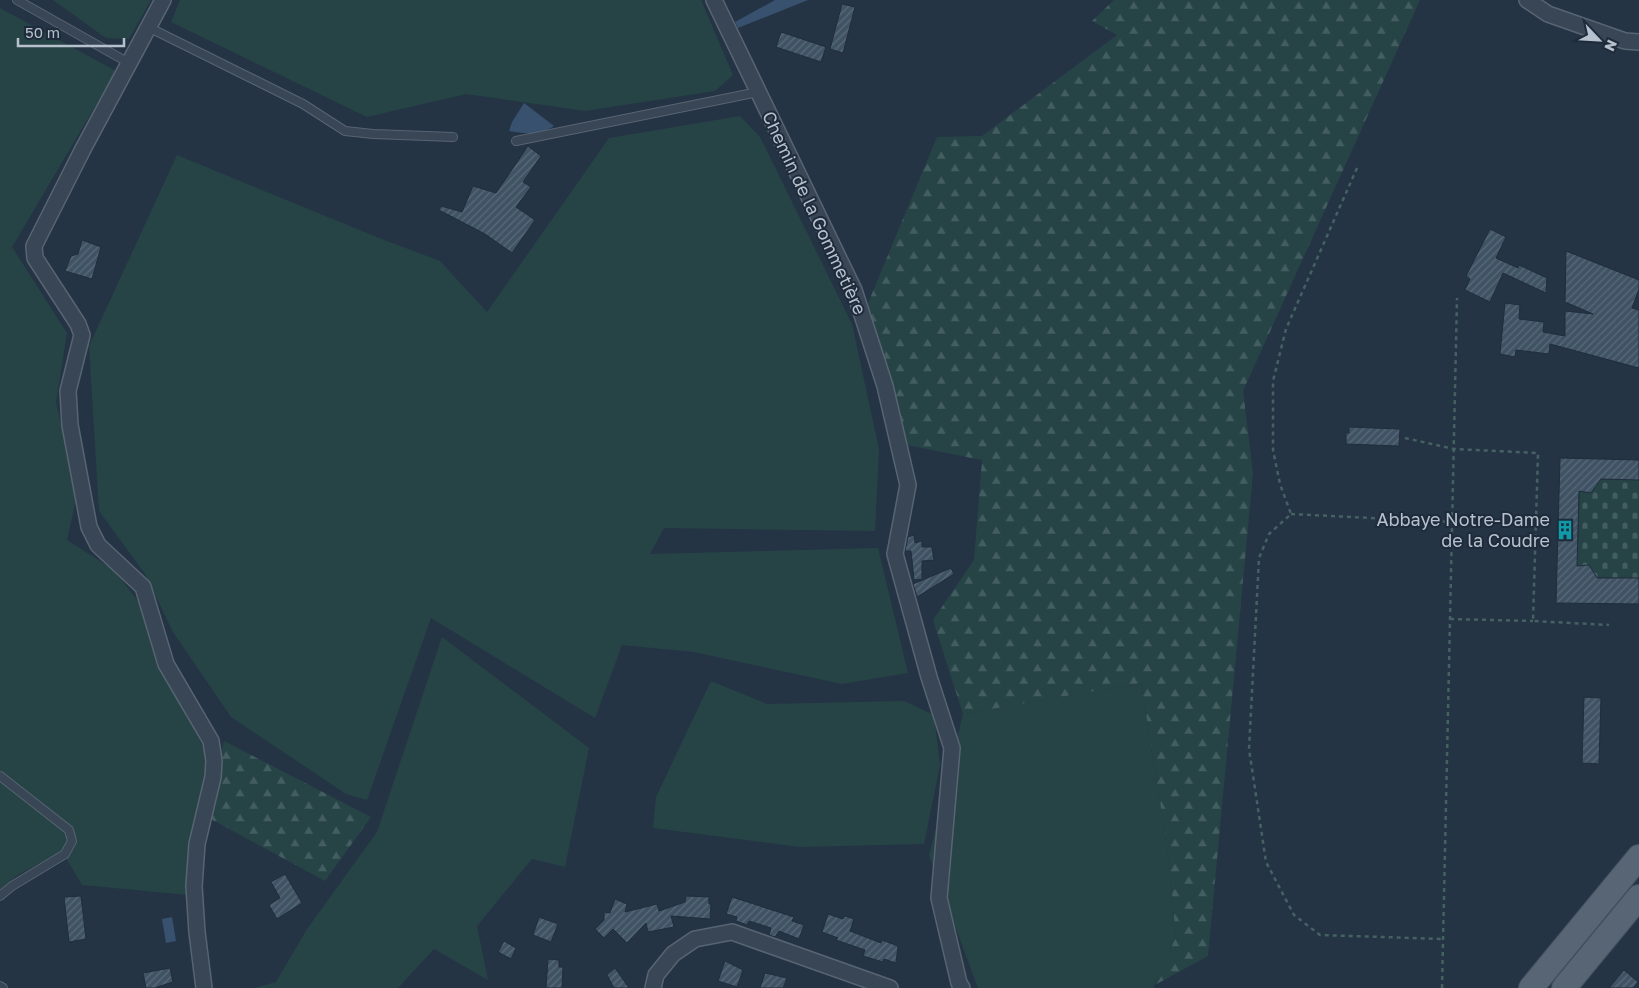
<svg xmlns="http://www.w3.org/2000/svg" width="1639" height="988" font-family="'Golos Text',sans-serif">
	<defs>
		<pattern id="forest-firs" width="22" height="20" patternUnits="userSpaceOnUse" patternTransform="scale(1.25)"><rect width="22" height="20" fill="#264446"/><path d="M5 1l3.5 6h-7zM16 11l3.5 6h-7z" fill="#435d60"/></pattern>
		<pattern id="cemetery-stones" width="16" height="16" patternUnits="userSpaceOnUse" patternTransform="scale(1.25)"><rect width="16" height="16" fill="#264446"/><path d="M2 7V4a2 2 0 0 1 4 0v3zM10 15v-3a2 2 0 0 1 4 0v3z" fill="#435d60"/></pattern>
		<pattern id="building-hatch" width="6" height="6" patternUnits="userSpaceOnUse" patternTransform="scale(1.25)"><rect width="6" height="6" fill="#405365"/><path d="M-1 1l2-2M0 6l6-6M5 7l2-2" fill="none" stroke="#596a7a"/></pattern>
	</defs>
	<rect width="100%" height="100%" fill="#243445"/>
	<g fill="#264446">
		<polygon points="53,0 151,0 129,39 106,38"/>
		<polygon points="180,0 701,0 733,75 715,91 585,111 466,94 367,117 171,22"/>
		<polygon points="0,8 116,71 12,247 67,333 56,402 77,495 67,540 114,570 145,610 157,662 208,756 202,815 188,895 82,885 62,851 16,876 0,889"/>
		<polygon points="740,116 760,137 852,324 879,449 875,531 664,528 650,554 878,548 908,673 842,684 694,652 622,645 595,718 431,618 367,800 346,794 231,717 173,632 145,574 99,511 89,346 177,155 379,238 440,261 487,312 609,138"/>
		<polygon points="442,637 589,748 565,867 532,859 477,926 488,980 434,949 398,988 254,988 276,982 307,929 377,832"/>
		<polygon points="711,681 767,704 904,701 934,715 940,765 924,844 800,847 653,828 656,797"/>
		<polygon points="1141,683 1167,846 1176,937 1153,986 1155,988 978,988 929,856 963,714"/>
	</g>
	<g fill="url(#forest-firs)">
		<polygon points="1114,0 1420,0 1243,391 1253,473 1208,956 1153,986 1176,937 1167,846 1141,683 963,714 933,620 974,560 982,460 907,445 866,308 937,137 982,136 1117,35 1092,21"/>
		<polygon points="224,741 371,817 325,881 207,817"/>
	</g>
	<polygon fill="url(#cemetery-stones)" points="1580,479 1639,480 1639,578 1577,577"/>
	<g fill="#37516e">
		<polygon points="775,0 808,0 738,28 735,22"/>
		<path d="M524,103L554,126C541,135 525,134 509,131L512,122Z"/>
		<polygon points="172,917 176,941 166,943 162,919"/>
	</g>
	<g fill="url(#building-hatch)" stroke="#202d3c">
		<polygon points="842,4 855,7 843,53 830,49"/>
		<polygon points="781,32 826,47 821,62 776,47"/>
		<polygon points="528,146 541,156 523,182 531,187 516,207 535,220 512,253 485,234 439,210 441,206 462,212 473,186 496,193"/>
		<polygon points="1490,229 1506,237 1496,258 1518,268 1519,265 1547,278 1546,293 1503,273 1490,302 1465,290 1470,279 1466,276"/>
		<polygon points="82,240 101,247 92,279 65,271 71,256 78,254"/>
		<polygon points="1566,251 1639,280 1639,289 1632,308 1639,310 1639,368 1550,344 1549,354 1516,350 1515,357 1500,354 1505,303 1520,305 1519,319 1544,322 1543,332 1565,336 1565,311 1593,314 1565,302"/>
		<polygon points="1349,427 1400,429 1399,446 1346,444 1346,433 1349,433"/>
		<polygon points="1560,458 1639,460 1639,480 1601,479 1591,493 1579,491 1577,566 1589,565 1597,578 1639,578 1639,604 1556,603"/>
		<polygon points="914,535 915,543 922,541 922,547 932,547 934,560 922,561 922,579 914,580 911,551 905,551 908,537"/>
		<polygon points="951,568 954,574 917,597 913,584"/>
		<polygon points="1584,697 1601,698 1599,764 1582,763"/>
		<polygon points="285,874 302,903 277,919 269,905 280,898 271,882"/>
		<polygon points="81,896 86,939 69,942 64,897"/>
		<polygon points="686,896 709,897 709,904 711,904 710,919 671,916 674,927 648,932 646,923 627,943 613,929 604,938 595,929 604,920 604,912 610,913 615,899 627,904 625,912 657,904 659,911 685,902"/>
		<polygon points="732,897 794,917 792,921 804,925 799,939 779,931 775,937 769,935 771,928 749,921 747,925 736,921 737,917 726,914"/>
		<polygon points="828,914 843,919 845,916 854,919 850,931 881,943 882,940 898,946 896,963 884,959 883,962 863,956 865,950 836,940 838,938 822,932"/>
		<polygon points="539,917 558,924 551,942 533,935"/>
		<polygon points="504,941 516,948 511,959 498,952"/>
		<polygon points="548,959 559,960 559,967 563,967 562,988 546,988"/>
		<polygon points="725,961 743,970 737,987 718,981"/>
		<polygon points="170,968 173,982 157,987 157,988 146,988 143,973"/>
		<polygon points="615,968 629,988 614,988 607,975"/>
		<polygon points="1624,970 1638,982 1633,988 1609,988"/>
		<polygon points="765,973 787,978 783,988 760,988"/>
	</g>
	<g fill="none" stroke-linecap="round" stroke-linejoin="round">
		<defs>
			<g id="service">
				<polyline points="17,0 129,63"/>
				<polyline points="148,27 303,104 345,131 373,134 453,137"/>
				<polyline points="516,141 758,92"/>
				<polyline points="0,776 69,830 72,841 65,854 12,886 0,896"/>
				<polyline points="0,986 3,988"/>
			</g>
			<g id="minor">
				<polyline points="163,0 83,149 34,246 35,258 78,324 82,335 68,391 70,425 89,527 98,545 143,587 166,664 211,741 214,761 213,777 197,844 194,886 197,932 204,988"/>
				<polyline points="714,0 854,290 885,386 908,485 895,554 929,677 952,748 939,898 959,983 962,988"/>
				<polyline points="1527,0 1548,14 1625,41 1639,42"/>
				<polyline points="653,988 656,975 673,954 695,939 732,932 890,988"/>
			</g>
			<g id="primary">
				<polyline points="1531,988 1639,857"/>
				<polyline points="1564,988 1639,897"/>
			</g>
		</defs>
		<use href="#service" stroke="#586472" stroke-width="10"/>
		<use href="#minor" stroke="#586472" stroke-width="18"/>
		<use href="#primary" stroke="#434f5e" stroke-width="26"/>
		<g stroke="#456162" stroke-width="2.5" stroke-dasharray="4 4" stroke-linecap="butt">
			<polyline points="1357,168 1286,329 1273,381 1273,450 1280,484 1291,514 1269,534 1259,558 1249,749 1266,862 1294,915 1320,935 1443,939"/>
			<polyline points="1405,438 1454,449 1538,453 1533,621 1609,625"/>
			<polyline points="1291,514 1452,522"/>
			<polyline points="1450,619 1533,621"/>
			<polyline points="1442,988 1457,298"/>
		</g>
		<use href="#service" stroke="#394655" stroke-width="8"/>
		<use href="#minor" stroke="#394655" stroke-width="15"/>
		<use href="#primary" stroke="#576575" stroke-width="24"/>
	</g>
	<defs>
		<symbol id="building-bare" viewBox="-9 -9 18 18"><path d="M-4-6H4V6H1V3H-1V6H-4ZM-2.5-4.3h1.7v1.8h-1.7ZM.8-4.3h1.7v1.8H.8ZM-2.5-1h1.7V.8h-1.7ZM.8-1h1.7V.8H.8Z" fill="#0f9aa8" stroke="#1e2b3a" stroke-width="2.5" paint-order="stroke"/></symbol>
	</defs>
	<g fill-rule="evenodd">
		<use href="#building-bare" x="1551" y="516" width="28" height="28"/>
	</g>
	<g text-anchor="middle" stroke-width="4" stroke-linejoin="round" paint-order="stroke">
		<g font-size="18" fill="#b7c1ce" stroke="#1e2b3a">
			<text transform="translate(814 213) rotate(65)" y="6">Chemin de la Gommetière</text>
		</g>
		<g font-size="18" fill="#b7c1ce" stroke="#1e2b3a" text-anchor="end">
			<text x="1550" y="526">Abbaye Notre-Dame<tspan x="1550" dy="21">de la Coudre</tspan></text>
		</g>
	</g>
	<g transform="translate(1599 40) rotate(115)" stroke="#1e2b3a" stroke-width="4" paint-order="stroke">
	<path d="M0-4L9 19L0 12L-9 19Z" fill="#b7c1ce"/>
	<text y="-8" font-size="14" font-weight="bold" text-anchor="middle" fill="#b7c1ce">N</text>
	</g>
	<path d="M18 38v8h106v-8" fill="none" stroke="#b7c1ce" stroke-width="2.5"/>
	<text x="25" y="38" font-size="15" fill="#b7c1ce" stroke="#1e2b3a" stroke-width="4" paint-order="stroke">50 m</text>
</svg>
